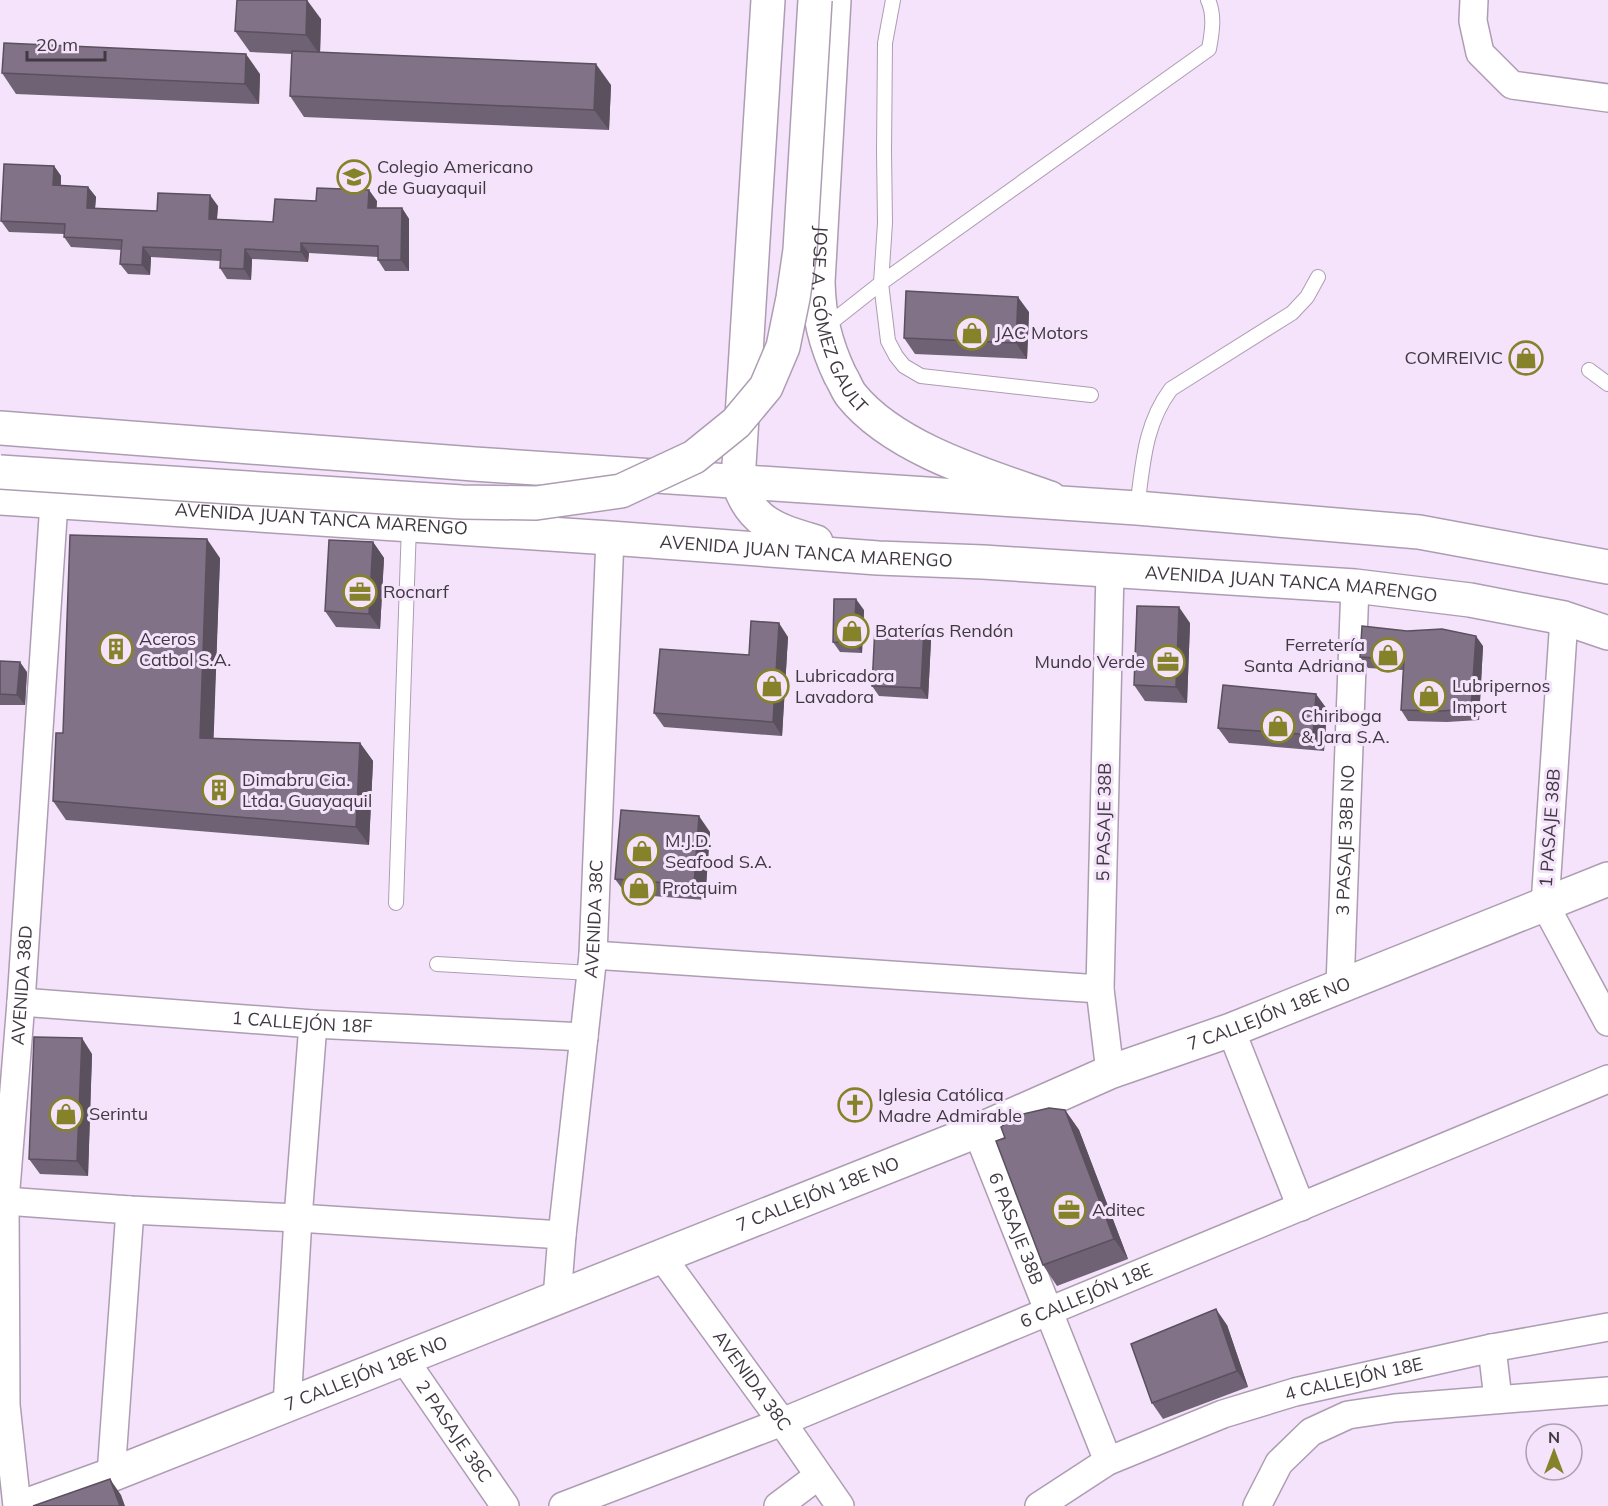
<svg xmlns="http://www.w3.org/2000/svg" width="1608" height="1506" font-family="Mulish,sans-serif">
	<rect width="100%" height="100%" fill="#f4e3fa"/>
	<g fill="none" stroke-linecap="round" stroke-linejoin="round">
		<defs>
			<g id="lane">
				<polyline points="893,0 885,43 884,151 885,223 881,283 888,341 896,356 904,366 921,376 1091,395"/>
				<path d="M824,328L881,283L1209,49C1212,33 1215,15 1208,0"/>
				<polyline points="1589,370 1608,384"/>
				<path d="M1137,508C1143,465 1144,425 1171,389L1292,313L1307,297L1318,277"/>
				<polyline points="396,903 409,525"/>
				<polyline points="437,964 591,973"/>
			</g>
			<g id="street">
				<polyline points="1474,0 1473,21 1480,53 1512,85 1608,98"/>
				<polyline points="1110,571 1100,989 1110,1072"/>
				<polyline points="1564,618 1545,905 1608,1022"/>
				<polyline points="593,955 1100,989"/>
				<path id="s1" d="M1340,986L1355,586"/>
				<path id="s2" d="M21,1002L313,1024L584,1037"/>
				<polyline points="1231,1030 1301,1207"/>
				<path id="s3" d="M977,1131L1108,1461"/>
				<polyline points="5,1201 130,1210 298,1218 562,1235"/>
				<path id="s4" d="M662,1257L782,1422L840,1506"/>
				<path id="s5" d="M557,1298L562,1235L593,955L610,538"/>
				<polyline points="1492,1348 1498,1399"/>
				<path id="s6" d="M404,1359L505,1506"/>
				<polyline points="287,1406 298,1218 313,1024"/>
				<polyline points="111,1475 130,1210"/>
				<path id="s7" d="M17,1506L6,1405L5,1201L21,1002L54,502"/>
				<path id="s8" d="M563,1506L782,1422L1608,1079"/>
				<polyline points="778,1506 818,1476"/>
				<path id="s9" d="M1039,1506L1108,1461L1223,1414L1295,1392L1492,1348L1608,1327"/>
				<polyline points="1257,1506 1279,1463 1311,1432 1348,1415 1395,1408 1608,1391"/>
			</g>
			<g id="secondary">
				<path id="s10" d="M834,0L818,282C819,317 825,343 840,375C844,381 847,390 851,395C894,449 987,476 1050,498"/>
				<polyline points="738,481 768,0"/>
				<path id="s11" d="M25,1506L111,1475L977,1131L1110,1072L1231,1030L1608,879"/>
			</g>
			<g id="primary">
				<polyline points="0,428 474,464 1137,508 1419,532 1608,567"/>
				<path d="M738,481C751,524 777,530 816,542"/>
				<path id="s12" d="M0,498L610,538L878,558L983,562L1355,586L1470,600L1564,618L1608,633"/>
			</g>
		</defs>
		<use href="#lane" stroke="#ad9db2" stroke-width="16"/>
		<use href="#street" stroke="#ad9db2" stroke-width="30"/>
		<use href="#secondary" stroke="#ad9db2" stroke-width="36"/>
		<use href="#primary" stroke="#ad9db2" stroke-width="36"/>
		<use href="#lane" stroke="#fff" stroke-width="14"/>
		<use href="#street" stroke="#fff" stroke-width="27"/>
		<use href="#secondary" stroke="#fff" stroke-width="33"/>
		<use href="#primary" stroke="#fff" stroke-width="33"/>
		<defs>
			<polyline id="primary-bridge" points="0,472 462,502 536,503 621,491 694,457 736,423 766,387 783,347 793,298 800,250 815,0"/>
		</defs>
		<use href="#primary-bridge" stroke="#ad9db2" stroke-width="36" stroke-linecap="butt"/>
		<use href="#primary-bridge" stroke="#fff" stroke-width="33"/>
	</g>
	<g fill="#6f6274">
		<polygon points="321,19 320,52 611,85 609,130 304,117 290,96 292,54 250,52 235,31"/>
		<polygon points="2,73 260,74 259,104 16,94"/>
		<polygon points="54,166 61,176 61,186 88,187 96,197 95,209 157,211 218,206 217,219 273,222 316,201 377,201 376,208 402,208 409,219 409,271 385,271 378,260 378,257 309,253 308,262 252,259 251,280 227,279 220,268 220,261 151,257 150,275 128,274 120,264 121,250 71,247 64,237 64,234 9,232 1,221"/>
		<polygon points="1029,312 1027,359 915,354 904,338"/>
		<polygon points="373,542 384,558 380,629 336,627 325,611"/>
		<polygon points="220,558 213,738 360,743 373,761 369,845 66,820 53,801 63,733"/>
		<polygon points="864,610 862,653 840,652 833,642"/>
		<polygon points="1190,623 1187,703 1145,701 1134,685"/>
		<polygon points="788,637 782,736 664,727 654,713 749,655"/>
		<polygon points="931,640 928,699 879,696 872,686"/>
		<polygon points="1483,646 1479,720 1447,722 1408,721 1401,710 1403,670 1368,668 1360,657"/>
		<polygon points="0,661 27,672 25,705 0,705"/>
		<polygon points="1327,709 1324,751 1229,743 1218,728"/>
		<polygon points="710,832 705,900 626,894 615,879"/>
		<polygon points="92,1054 88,1176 40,1174 29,1159"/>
		<polygon points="1065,1110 1079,1130 1128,1259 1057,1286 1043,1265"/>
		<polygon points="1227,1325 1248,1387 1163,1419 1152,1403"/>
	</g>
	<g fill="#5a505e">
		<polygon points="307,0 321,19 320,55 306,35"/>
		<polygon points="246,54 260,74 259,104 245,84"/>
		<polygon points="596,64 611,85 609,130 594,110"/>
		<polygon points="54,166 61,176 60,196 53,185"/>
		<polygon points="88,187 96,197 94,219 87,208"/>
		<polygon points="369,190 377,201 376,219 368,208"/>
		<polygon points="210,195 218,206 216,229 209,219"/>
		<polygon points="402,208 409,219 409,271 401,260"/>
		<polygon points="301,243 309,253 308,262 301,252"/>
		<polygon points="143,247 151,257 150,275 142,265"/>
		<polygon points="245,249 252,259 251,280 244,269"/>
		<polygon points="1018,297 1029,312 1027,359 1016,343"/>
		<polygon points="207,539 220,558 213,756 200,738"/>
		<polygon points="373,542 384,558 380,629 369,614"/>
		<polygon points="856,599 864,610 862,653 854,643"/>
		<polygon points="1179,607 1190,623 1187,703 1176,687"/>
		<polygon points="779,623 788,637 782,736 773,722"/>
		<polygon points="924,629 931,640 928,699 921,688"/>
		<polygon points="1476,636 1483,646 1479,720 1471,709"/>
		<polygon points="20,662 27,672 25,705 17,695"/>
		<polygon points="1316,694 1327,709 1324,751 1313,735"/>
		<polygon points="360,743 373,761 369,845 356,827"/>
		<polygon points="699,816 710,832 705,900 694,885"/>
		<polygon points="82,1038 92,1054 88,1176 77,1161"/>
		<polygon points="1065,1110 1079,1130 1128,1259 1114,1239"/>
		<polygon points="1216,1309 1227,1325 1248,1387 1237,1371"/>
		<polygon points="110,1479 121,1495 125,1506 120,1506"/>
	</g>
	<g fill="#817287" stroke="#5a505e" stroke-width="1.5">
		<polygon points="237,0 307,0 306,35 235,31"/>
		<polygon points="4,43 246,54 245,84 2,73"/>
		<polygon points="292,51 596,64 594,110 290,96"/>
		<polygon points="4,164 54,166 53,185 88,187 87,208 157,211 158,193 210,195 209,219 273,222 275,199 316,201 317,188 369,190 368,208 402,208 401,260 378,260 378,246 301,243 301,252 245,249 244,269 220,268 221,250 143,247 142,265 120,264 122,240 64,237 65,224 1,221"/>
		<polygon points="906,291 1018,297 1016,343 904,338"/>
		<polygon points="70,535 207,539 200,738 360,743 356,827 53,801 56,733 63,733"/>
		<polygon points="329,540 373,542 369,614 325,611"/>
		<polygon points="834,599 856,599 854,643 833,642"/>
		<polygon points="1137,606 1179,607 1176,687 1134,685"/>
		<polygon points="751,621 779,623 773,722 654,713 660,649 749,655"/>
		<polygon points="1362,626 1407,631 1442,629 1476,636 1471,709 1440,711 1401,710 1404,660 1360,657"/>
		<polygon points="875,627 924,629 921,688 872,686"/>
		<polygon points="0,661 20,662 17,695 0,694"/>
		<polygon points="1223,685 1316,694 1313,735 1218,728"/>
		<polygon points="621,810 699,816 694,885 615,879"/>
		<polygon points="34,1037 82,1038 77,1161 29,1159"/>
		<polygon points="1049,1108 1065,1110 1114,1239 1043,1265 996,1141 1005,1138 1001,1127 1019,1115"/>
		<polygon points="1216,1309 1237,1371 1152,1403 1131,1344"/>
		<polygon points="110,1479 120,1506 33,1506"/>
	</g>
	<defs>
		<symbol id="school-ring" viewBox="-11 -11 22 22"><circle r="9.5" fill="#f4e3fa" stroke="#85822a" stroke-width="1.5"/><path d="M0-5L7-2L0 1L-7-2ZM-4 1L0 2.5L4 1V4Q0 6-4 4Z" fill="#85822a"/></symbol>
		<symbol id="shop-ring" viewBox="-11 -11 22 22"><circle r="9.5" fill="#f4e3fa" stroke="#85822a" stroke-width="1.5"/><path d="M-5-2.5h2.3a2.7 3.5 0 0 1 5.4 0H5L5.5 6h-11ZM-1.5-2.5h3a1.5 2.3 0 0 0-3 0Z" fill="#85822a"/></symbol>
		<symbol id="office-ring" viewBox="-11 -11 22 22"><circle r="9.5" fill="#f4e3fa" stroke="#85822a" stroke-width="1.5"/><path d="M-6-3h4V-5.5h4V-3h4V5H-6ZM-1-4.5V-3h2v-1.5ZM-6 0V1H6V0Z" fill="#85822a"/></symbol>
		<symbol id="building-ring" viewBox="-11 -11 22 22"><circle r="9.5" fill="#f4e3fa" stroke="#85822a" stroke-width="1.5"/><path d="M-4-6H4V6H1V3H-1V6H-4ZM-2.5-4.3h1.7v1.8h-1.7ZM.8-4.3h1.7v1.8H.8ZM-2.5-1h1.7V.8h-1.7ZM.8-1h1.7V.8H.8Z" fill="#85822a"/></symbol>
		<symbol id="church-ring" viewBox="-11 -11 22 22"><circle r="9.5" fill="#f4e3fa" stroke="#85822a" stroke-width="1.5"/><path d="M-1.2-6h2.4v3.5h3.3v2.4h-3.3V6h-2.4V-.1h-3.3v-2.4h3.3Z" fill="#85822a"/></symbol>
	</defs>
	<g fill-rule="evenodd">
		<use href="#school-ring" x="335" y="158" width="38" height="38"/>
		<use href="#shop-ring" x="953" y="314" width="38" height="38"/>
		<use href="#shop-ring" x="1507" y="339" width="38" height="38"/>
		<use href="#office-ring" x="341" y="573" width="38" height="38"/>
		<use href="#shop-ring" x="833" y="612" width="38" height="38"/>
		<use href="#building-ring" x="97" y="630" width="38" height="38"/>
		<use href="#shop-ring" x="1369" y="636" width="38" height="38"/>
		<use href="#office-ring" x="1149" y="643" width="38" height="38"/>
		<use href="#shop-ring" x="753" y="667" width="38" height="38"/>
		<use href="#shop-ring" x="1410" y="677" width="38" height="38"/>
		<use href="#shop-ring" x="1259" y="707" width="38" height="38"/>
		<use href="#building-ring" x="200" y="771" width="38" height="38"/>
		<use href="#shop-ring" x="623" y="832" width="38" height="38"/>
		<use href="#shop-ring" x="620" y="869" width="38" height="38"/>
		<use href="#church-ring" x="836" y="1086" width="38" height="38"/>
		<use href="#shop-ring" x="47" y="1095" width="38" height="38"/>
		<use href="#office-ring" x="1050" y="1191" width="38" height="38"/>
	</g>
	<g text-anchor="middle" stroke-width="6" stroke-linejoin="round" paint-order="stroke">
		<g font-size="18" fill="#403942" stroke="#f4e3fa" text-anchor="start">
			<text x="377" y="173">Colegio Americano<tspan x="377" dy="21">de Guayaquil</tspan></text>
			<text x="995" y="339">JAC Motors</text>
			<text x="1503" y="364" text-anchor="end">COMREIVIC</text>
			<text x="383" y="598">Rocnarf</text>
			<text x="875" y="637">Baterías Rendón</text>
			<text x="139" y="645">Aceros<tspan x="139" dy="21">Catbol S.A.</tspan></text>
			<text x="1365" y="651" text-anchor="end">Ferretería<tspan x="1365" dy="21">Santa Adriana</tspan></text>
			<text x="1145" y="668" text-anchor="end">Mundo Verde</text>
			<text x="795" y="682">Lubricadora<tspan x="795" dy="21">Lavadora</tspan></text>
			<text x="1452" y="692">Lubripernos<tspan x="1452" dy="21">Import</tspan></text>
			<text x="1301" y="722">Chiriboga<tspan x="1301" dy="21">&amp; Jara S.A.</tspan></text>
			<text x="242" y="786">Dimabru Cia.<tspan x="242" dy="21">Ltda. Guayaquil</tspan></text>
			<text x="665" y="847">M.J.D.<tspan x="665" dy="21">Seafood S.A.</tspan></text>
			<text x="662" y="894">Protquim</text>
			<text x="878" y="1101">Iglesia Católica<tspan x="878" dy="21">Madre Admirable</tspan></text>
			<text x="89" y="1120">Serintu</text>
			<text x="1092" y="1216">Aditec</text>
		</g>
		<g font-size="18" fill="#403942" stroke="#f4e3fa">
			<text dy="6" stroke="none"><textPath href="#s10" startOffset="324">JOSE A. GÓMEZ GAULT</textPath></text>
			<text dy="6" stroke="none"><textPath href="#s12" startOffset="322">AVENIDA JUAN TANCA MARENGO</textPath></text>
			<text dy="6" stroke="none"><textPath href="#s12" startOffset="808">AVENIDA JUAN TANCA MARENGO</textPath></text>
			<text dy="6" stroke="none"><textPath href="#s12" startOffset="1294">AVENIDA JUAN TANCA MARENGO</textPath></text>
			<text transform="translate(1104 822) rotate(-89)" y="6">5 PASAJE 38B</text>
			<text transform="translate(1550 828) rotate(-86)" y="6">1 PASAJE 38B</text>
			<text dy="6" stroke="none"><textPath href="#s1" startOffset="146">3 PASAJE 38B NO</textPath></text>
			<text dy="6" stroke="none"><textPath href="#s5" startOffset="381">AVENIDA 38C</textPath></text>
			<text dy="6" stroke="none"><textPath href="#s7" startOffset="522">AVENIDA 38D</textPath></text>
			<text dy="6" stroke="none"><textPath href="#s11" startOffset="1338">7 CALLEJÓN 18E NO</textPath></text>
			<text dy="6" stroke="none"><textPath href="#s2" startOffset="282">1 CALLEJÓN 18F</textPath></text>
			<text dy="6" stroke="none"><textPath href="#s11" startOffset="852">7 CALLEJÓN 18E NO</textPath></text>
			<text dy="6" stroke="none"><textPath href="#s3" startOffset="105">6 PASAJE 38B</textPath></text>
			<text dy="6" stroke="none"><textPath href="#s8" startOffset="564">6 CALLEJÓN 18E</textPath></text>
			<text dy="6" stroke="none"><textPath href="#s11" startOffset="366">7 CALLEJÓN 18E NO</textPath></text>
			<text dy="6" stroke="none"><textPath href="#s9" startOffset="342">4 CALLEJÓN 18E</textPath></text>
			<text dy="6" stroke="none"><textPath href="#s4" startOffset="153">AVENIDA 38C</textPath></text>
			<text dy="6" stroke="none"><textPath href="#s6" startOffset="88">2 PASAJE 38C</textPath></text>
		</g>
	</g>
	<g transform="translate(1554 1452)"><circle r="28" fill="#f4e3fa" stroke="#ac9fb0" stroke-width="1.5"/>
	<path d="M0-4.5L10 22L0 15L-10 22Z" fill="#85822a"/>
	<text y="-9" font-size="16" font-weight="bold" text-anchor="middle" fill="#403942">N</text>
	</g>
	<path d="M27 51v9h78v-9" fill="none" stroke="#403942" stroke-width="3"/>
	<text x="36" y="51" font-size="18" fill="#403942" stroke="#f4e3fa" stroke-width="4.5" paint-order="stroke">20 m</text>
</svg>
